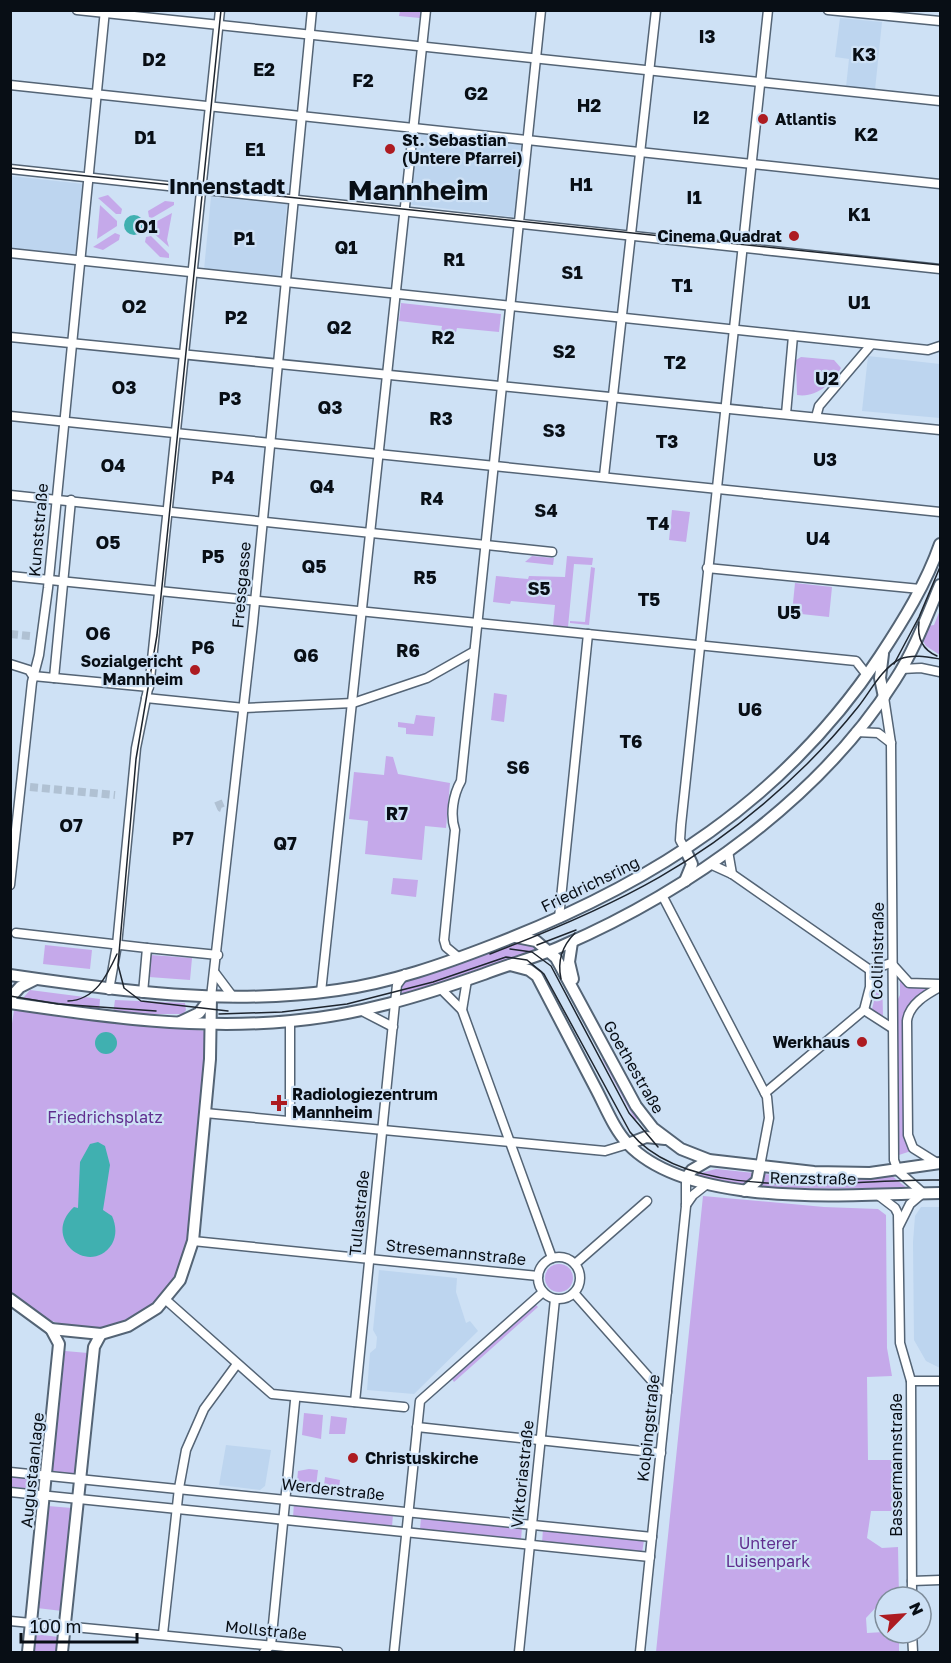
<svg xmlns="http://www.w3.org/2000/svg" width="951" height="1663" font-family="'Golos Text',sans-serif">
	<rect width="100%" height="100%" fill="#cee1f5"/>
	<g fill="#bdd5ef">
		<polygon points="840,18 882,22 875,90 846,87 849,59 835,57"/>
		<polygon points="415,133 524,142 515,217 406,204"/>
		<polygon points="11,176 84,184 75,256 11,250"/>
		<polygon points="211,197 287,204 280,277 204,270"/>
		<polygon points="868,356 940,364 940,418 862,411"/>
		<polygon points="921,1207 940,1207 940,1368 926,1361 914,1340 913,1242 915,1216"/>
		<polygon points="379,1270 457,1278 456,1292 466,1323 470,1321 478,1331 414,1394 367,1390 370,1353 376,1348 377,1337 373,1330"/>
		<polygon points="226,1445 271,1450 265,1486 260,1490 219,1485"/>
	</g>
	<g fill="#c5a9ea">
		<polygon points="400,11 421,11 420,18 399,16"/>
		<polygon points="108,195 122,209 121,214 116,214 98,198"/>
		<polygon points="165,201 174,202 174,205 152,218 149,217 148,211"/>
		<polygon points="100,205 117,221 117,226 97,239"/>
		<polygon points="172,213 167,240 169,247 150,230 150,225"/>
		<polygon points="115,233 120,235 119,240 103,250 93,247"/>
		<polygon points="151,236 169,254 169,258 160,257 145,242 146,237"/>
		<polygon points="401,303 501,314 499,332 457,328 456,332 441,331 442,326 399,321"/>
		<path d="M801,357L834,360L841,368C832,383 817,398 797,395L796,360Z"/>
		<polygon points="672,510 690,512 686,542 669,540"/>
		<polygon points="532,556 554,558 553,565 525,562"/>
		<polygon points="567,556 593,558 592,565 574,564 568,627 553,626 555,605 511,601 510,604 493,602 496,576 528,579 529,576 565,577"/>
		<polygon points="591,567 595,568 589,625 570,623 570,621 585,622"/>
		<polygon points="795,583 832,587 829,617 792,613"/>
		<polygon points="940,610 940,655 926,646 921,638 927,626 934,625"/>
		<polygon points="494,693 507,695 504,722 491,720"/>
		<polygon points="416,715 435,717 433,736 406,734 406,728 398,727 398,722 414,724"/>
		<polygon points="386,756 393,757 398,774 450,783 446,828 425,826 422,860 365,854 368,821 349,819 354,772 384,775"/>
		<polygon points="393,878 418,880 416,897 391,894"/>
		<polygon points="514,943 528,943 541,949 405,995 401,992 403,982"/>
		<polygon points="45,945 92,950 90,969 43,964"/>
		<polygon points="151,955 192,958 190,980 149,977"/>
		<polygon points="882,970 883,1017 872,1009 876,993 875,974"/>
		<polygon points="900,980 912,987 928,989 910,1004 903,1018 905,1136 911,1151 899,1155 896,1003 900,995"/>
		<polygon points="30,990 100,999 99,1012 25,1001 24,997"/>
		<polygon points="115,1000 185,1003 186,1010 183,1014 113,1014"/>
		<path d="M14,1010L207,1031C203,1082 199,1133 194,1185C191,1215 191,1250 176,1278C161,1307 123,1332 90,1328C58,1325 32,1319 11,1292L10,1037Z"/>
		<polygon points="605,1058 639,1118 635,1120 602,1059"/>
		<polygon points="716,1169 804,1178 891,1175 908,1189 759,1188 693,1175"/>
		<polygon points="703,1196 824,1207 878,1209 886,1215 887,1348 892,1376 867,1377 868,1460 897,1460 898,1511 871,1511 867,1538 882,1548 898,1547 899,1597 885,1597 885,1603 880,1603 866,1618 867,1633 884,1632 885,1638 899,1637 899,1652 656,1652"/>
		<circle cx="559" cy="1278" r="14"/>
		<polygon points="536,1305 538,1307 454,1382 452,1379"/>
		<polygon points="65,1351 88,1353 75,1474 51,1471"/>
		<polygon points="304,1413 323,1415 321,1439 302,1435"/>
		<polygon points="331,1416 347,1418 345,1434 329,1434"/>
		<polygon points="309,1469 318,1470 315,1494 296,1492 298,1471"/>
		<polygon points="10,1475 35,1477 34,1489 11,1487"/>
		<polygon points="325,1477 340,1480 338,1496 323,1495"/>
		<polygon points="294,1503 393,1514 392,1527 293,1517"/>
		<polygon points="48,1506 72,1508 62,1611 37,1608"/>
		<polygon points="421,1517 522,1527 521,1540 420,1530"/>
		<polygon points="543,1529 644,1540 642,1553 542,1543"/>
		<polygon points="34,1634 59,1637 57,1652 33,1652"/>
	</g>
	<g fill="#40b0b0">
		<circle cx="134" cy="225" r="10"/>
		<circle cx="106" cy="1043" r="11"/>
		<path d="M98,1142L105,1146L110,1165L103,1210L112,1216C116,1225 117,1235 112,1244C90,1278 40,1238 74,1207L78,1208L80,1162L90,1144Z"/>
	</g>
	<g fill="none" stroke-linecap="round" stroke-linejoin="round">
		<g stroke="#b0c1d3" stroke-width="8" stroke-dasharray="8 4" stroke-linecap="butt">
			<polyline points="10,634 30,636"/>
			<polyline points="30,787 115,795"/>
			<polyline points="218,801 221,808 224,809"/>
		</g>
		<defs>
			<g id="minor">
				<polyline points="77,10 940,101"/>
				<polyline points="828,10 940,21"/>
				<polyline points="10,85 940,184"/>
				<polyline points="10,169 940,269"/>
				<polyline points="10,253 928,350 940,346"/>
				<polyline points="10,337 940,430"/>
				<polyline points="786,414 793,336"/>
				<polyline points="10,416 940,512"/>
				<polyline points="816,417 819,406 870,346"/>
				<polyline points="604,476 656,10"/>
				<polyline points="10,495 552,552"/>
				<polyline points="707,568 920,589"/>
				<polyline points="10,576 856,661 867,675"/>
				<polyline points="10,664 29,670 33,676 149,687"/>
				<polyline points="902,669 921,668 940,672"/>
				<polyline points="54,678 71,500"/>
				<polyline points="884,697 891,743 894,1160 898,1171 923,1193 910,1204 899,1226"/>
				<polyline points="146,698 244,708 353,703 427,678 473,652"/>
				<polyline points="856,732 878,733 891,743"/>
				<polyline points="686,851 680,840 681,825 768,10"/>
				<polyline points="728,851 732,874"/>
				<polyline points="710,864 732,874 870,970"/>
				<polyline points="10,885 32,682 39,655 48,588 105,10"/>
				<polyline points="662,895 767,1097 769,1118 760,1166"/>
				<polyline points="559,918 588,634"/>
				<polyline points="16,933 147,948"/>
				<path d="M458,957L446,947L444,940L455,830C450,815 453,795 461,781L541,10"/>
				<polyline points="891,963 909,983 940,984"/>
				<polyline points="870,970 891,963"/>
				<polyline points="215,973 233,997"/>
				<polyline points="441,989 462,1010 552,1258"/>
				<polyline points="109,990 117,945 136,748 150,679 220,10"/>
				<polyline points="321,992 426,10"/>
				<polyline points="143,993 147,948 218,955"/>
				<polyline points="211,997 253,623 312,10"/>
				<polyline points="462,1010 467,980"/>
				<polyline points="864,1010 892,1028"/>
				<polyline points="362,1011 393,1027"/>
				<polyline points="765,1093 864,1010 870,987 870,970"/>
				<polyline points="205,1113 605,1151 628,1144"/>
				<polyline points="290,1120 290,1022"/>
				<path d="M937,1163L913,1148L908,1135L907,1021C909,1004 927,994 940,987"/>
				<polyline points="878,1195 895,1208 898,1214 900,1343 911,1381 912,1597"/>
				<polyline points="686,1205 693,1195 707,1184"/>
				<polyline points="193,1241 538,1276"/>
				<circle cx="559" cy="1278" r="21"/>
				<polyline points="575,1264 647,1201"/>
				<polyline points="574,1293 660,1390 667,1392"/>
				<polyline points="166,1300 272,1394 404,1407"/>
				<polyline points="911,1381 940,1381"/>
				<polyline points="355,1402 395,1003 397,985 405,974"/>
				<polyline points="417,1427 661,1453"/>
				<polyline points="10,1472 652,1537"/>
				<polyline points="10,1492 650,1557"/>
				<polyline points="912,1581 940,1580"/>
				<polyline points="10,1621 338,1652"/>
				<polyline points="912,1633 913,1652"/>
				<polyline points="163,1634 179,1488 186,1450 204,1409 237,1364"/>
				<polyline points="264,1652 271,1645 295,1401"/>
				<polyline points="394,1652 420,1401 543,1292"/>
				<polyline points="519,1652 555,1299"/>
				<polyline points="640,1652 686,1206 686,1178"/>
			</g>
			<g id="major">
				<polyline points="883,654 880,678 884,697"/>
				<polyline points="685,881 692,864 686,851"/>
				<polyline points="516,937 536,941 556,958 636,1106 653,1128 681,1149 709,1160 814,1172 870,1173 940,1163"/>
				<polyline points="572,942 569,962 573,979"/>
				<path d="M510,965L529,970L537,976C557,1014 577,1052 596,1089C606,1108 614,1129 628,1144C691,1210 855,1194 940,1193"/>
				<path d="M10,975C119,991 228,1006 338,990C390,983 444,964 493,945C652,884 784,800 880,656C903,621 926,584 940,544"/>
				<polyline points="10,998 20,987 36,979"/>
				<path d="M10,1003C105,1017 196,1030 291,1021C359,1015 421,996 484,974C510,964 537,957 562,946C689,891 821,797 895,680C914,651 927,616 940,585"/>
				<polyline points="180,1022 199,1013 211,997"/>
				<polyline points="628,1144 646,1137 665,1139"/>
				<polyline points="686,1178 692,1170 709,1160"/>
				<polyline points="745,1191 757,1181 760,1166"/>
				<polyline points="10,1299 51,1329 59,1344 28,1652"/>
				<polyline points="51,1329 101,1334 128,1326 157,1308 180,1280 193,1241 210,1059 211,997"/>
				<polyline points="62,1652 94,1347 101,1334"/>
			</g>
		</defs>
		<use href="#minor" stroke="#546475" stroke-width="11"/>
		<use href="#major" stroke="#546475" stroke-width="14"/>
		<use href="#minor" stroke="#fff" stroke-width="8"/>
		<use href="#major" stroke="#fff" stroke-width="10"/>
		<g stroke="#1e252e" stroke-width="1.5">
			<polyline points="221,10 157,635 136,759 118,965 124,988 141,1001 228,1011"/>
			<polyline points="10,168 940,265"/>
			<path d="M919,622C917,638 923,650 937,656"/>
			<polyline points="894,664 919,617 940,567"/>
			<polyline points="537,945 576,930"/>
			<polyline points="510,949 532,952 551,966 629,1113 658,1147"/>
			<path d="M490,954C616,906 709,861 807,764C825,746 842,727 858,707C870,692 882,668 900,659C913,654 928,657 940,659"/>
			<path d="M561,979C557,961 563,945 575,933"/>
			<polyline points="10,996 58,1004 156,1011"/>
			<path d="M68,1001C95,1000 107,976 117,954"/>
			<path d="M219,1014L282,1012L347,1004L433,982L506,957L527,960L544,974L630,1132C691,1207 854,1178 940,1180"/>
		</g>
	</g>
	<g fill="#ad1b21" stroke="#cee1f5" stroke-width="2">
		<circle cx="763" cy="119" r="6"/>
		<circle cx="390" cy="149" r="6"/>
		<circle cx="794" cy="236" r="6"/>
		<circle cx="195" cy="670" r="6"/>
		<circle cx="862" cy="1042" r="6"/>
		<path d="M276 1094h6v6h6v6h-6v6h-6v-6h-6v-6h6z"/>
		<circle cx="353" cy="1458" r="6"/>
	</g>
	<g text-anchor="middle" stroke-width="4.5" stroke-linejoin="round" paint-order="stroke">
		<g font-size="16" font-weight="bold" fill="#080e15" stroke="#cee1f5" text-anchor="start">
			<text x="775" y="125">Atlantis</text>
			<text x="402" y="146">St. Sebastian<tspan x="402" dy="18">(Untere Pfarrei)</tspan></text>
			<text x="782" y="242" text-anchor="end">Cinema Quadrat</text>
			<text x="183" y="667" text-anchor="end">Sozialgericht<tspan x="183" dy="18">Mannheim</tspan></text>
			<text x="850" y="1048" text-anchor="end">Werkhaus</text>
			<text x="292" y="1100">Radiologiezentrum<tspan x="292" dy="18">Mannheim</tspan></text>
			<text x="365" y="1464">Christuskirche</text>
		</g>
		<g font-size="16" fill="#080e15" stroke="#cee1f5">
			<text transform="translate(38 530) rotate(-85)" y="6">Kunststraße</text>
			<text transform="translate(241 585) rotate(-85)" y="6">Fressgasse</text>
			<text transform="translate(590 884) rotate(-26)" y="6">Friedrichsring</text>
			<text transform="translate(877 951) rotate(-89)" y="6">Collinistraße</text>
			<text transform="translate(634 1067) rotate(60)" y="6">Goethestraße</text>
			<text transform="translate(813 1178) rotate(1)" y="6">Renzstraße</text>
			<text transform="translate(359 1213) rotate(-84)" y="6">Tullastraße</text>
			<text transform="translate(456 1252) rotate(6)" y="6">Stresemannstraße</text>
			<text transform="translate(648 1428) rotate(-84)" y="6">Kolpingstraße</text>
			<text transform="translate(896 1465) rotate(-90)" y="6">Bassermannstraße</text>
			<text transform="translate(32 1470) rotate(-84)" y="6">Augustaanlage</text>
			<text transform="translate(522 1474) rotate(-84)" y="6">Viktoriastraße</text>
			<text transform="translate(333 1489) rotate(6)" y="6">Werderstraße</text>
			<text transform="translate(266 1630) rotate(6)" y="6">Mollstraße</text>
		</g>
		<g font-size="16" fill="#602e8f" stroke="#cee1f5">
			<text x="105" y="1123">Friedrichsplatz</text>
			<text x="768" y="1549">Unterer<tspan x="768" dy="18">Luisenpark</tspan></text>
		</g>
		<g font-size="18" font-weight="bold" fill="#080e15" stroke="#cee1f5">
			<text x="707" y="43">I3</text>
			<text x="864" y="61">K3</text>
			<text x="154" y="66">D2</text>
			<text x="264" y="76">E2</text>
			<text x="363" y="87">F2</text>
			<text x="476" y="100">G2</text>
			<text x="589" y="112">H2</text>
			<text x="701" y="124">I2</text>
			<text x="866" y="141">K2</text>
			<text x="145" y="144">D1</text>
			<text x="255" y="156">E1</text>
			<text x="581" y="191">H1</text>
			<text x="694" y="204">I1</text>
			<text x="859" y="221">K1</text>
			<text x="146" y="233">O1</text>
			<text x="244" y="245">P1</text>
			<text x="346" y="254">Q1</text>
			<text x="454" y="266">R1</text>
			<text x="572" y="279">S1</text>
			<text x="682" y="292">T1</text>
			<text x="859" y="309">U1</text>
			<text x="134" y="313">O2</text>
			<text x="236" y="324">P2</text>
			<text x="339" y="334">Q2</text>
			<text x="443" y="344">R2</text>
			<text x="564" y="358">S2</text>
			<text x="675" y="369">T2</text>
			<text x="827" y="385">U2</text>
			<text x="124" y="394">O3</text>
			<text x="230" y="405">P3</text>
			<text x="330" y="414">Q3</text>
			<text x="441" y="425">R3</text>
			<text x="554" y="437">S3</text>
			<text x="667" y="448">T3</text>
			<text x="825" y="466">U3</text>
			<text x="113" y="472">O4</text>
			<text x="223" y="484">P4</text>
			<text x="322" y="493">Q4</text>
			<text x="432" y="505">R4</text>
			<text x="546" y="517">S4</text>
			<text x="658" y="530">T4</text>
			<text x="818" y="545">U4</text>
			<text x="108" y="549">O5</text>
			<text x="213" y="563">P5</text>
			<text x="314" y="573">Q5</text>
			<text x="425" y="584">R5</text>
			<text x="539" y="595">S5</text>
			<text x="649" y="606">T5</text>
			<text x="789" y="619">U5</text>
			<text x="98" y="640">O6</text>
			<text x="203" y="654">P6</text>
			<text x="408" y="657">R6</text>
			<text x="306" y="662">Q6</text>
			<text x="750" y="716">U6</text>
			<text x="631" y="748">T6</text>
			<text x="518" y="774">S6</text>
			<text x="397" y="820">R7</text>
			<text x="71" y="832">O7</text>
			<text x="183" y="845">P7</text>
			<text x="285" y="850">Q7</text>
		</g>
		<g font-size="22" font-weight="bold" fill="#080e15" stroke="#cee1f5">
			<text x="227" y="194">Innenstadt</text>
		</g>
		<g font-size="28" font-weight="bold" fill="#080e15" stroke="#cee1f5">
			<text x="418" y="200">Mannheim</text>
		</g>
	</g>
	<rect width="951" height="1663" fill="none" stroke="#080e15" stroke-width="24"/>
	<g transform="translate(903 1615) rotate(65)"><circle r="28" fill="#cee1f5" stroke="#7f8d9b" stroke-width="1.5"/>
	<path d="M0-4.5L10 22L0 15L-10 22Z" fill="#ad1b21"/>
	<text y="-9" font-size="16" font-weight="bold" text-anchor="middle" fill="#080e15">N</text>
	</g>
	<path d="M21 1633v9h116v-9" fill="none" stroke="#080e15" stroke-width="3"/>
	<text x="30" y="1633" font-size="18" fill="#080e15" stroke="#cee1f5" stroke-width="4.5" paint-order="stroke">100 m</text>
</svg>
